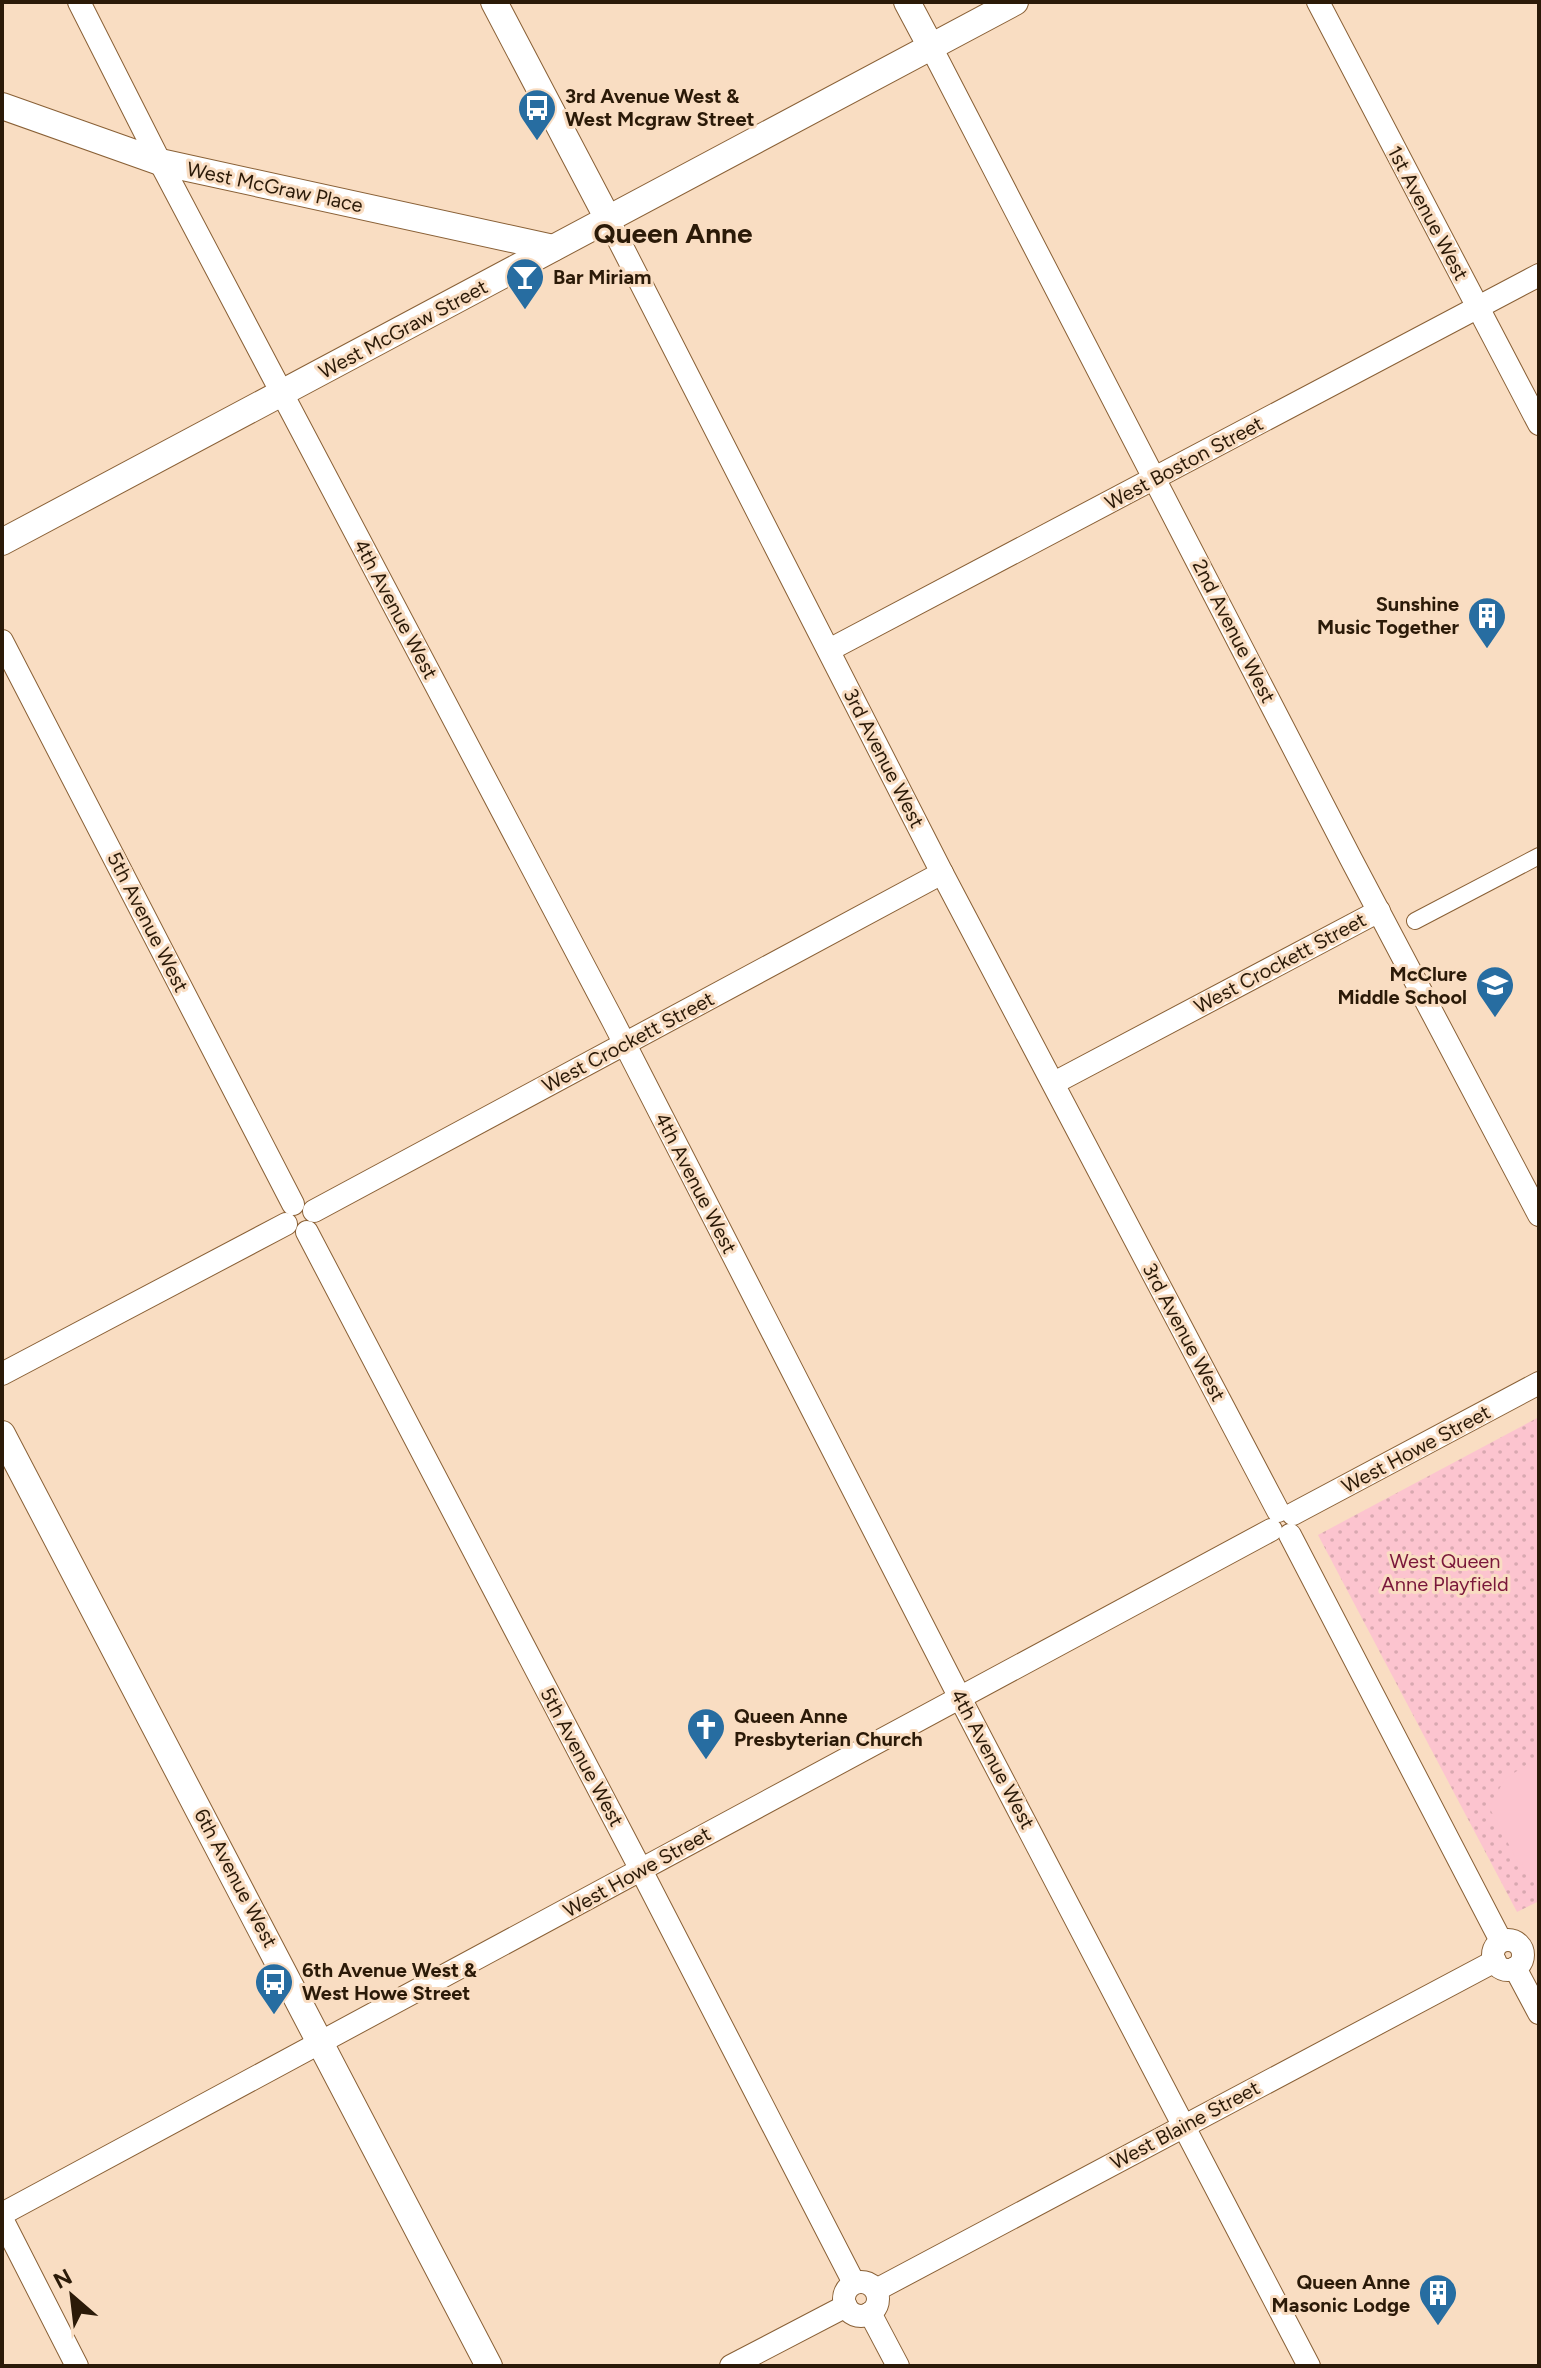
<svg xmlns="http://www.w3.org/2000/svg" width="1541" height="2368" font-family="Figtree,sans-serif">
	<defs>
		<pattern id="park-dots" width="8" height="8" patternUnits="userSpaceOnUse" patternTransform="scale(2)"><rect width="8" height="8" fill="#fcc4cf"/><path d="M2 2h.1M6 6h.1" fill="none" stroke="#d8a8b0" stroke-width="1.8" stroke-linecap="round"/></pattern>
	</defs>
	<rect width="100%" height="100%" fill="#f9ddc2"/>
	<polygon fill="url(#park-dots)" points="1539,1417 1539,1901 1517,1912 1318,1535"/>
	<polygon fill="#fcc4cf" points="1535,1759 1539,1759 1539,1881 1527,1877 1522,1862 1518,1862 1489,1807 1505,1779"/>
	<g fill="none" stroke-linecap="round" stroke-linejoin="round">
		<defs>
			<polyline id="pedestrian" points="1415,921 1539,856"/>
			<g id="minor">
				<polyline points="79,2 160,162 613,1021 960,1698 1309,2366"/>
				<polyline points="1318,2 1539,424"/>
				<polyline points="931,47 1351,859 1539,1215"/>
				<polyline points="608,219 942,873 1278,1511"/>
				<polyline points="2,641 293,1204"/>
				<polyline points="829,650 1539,275"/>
				<polyline points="1054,1083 1379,911"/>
				<polyline points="314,1211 942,873"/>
				<polyline points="307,1232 641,1870 854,2283"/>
				<polyline points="2,1374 286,1224"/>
				<polyline points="1293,1514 1539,1383"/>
				<polyline points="1290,1535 1501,1941"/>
				<circle cx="1508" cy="1955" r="15"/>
				<polyline points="1515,1968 1539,2013"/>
				<polyline points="2,2214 1271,1530"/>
				<polyline points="2,2219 77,2366"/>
				<circle cx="861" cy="2299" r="17"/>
				<polyline points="876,2290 1495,1961"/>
				<polyline points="870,2313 898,2366"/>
				<polyline points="731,2366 846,2306"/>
			</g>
			<g id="tertiary">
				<polyline points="494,2 608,219"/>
				<polyline points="907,2 931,47"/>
				<polyline points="2,106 160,162 553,248"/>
				<polyline points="2,542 1015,2"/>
				<polyline points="2,1434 489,2366"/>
			</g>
		</defs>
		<use href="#pedestrian" stroke="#896036" stroke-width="18"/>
		<use href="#minor" stroke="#896036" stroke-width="24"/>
		<use href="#tertiary" stroke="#896036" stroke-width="28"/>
		<use href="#pedestrian" stroke="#fff" stroke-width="16"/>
		<use href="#minor" stroke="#fff" stroke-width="22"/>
		<use href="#tertiary" stroke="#fff" stroke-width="26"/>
	</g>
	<defs>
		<symbol id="bus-pin" viewBox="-11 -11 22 30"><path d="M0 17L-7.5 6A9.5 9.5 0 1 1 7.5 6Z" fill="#276da1" stroke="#f9ddc2"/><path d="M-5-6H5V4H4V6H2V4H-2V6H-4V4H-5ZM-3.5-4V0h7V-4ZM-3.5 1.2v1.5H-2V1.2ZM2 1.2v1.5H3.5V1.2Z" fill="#fff"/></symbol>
		<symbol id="bar-pin" viewBox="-11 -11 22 30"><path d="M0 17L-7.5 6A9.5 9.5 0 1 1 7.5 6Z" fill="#276da1" stroke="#f9ddc2"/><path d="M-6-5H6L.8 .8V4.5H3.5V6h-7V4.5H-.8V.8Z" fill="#fff"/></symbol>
		<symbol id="building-pin" viewBox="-11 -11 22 30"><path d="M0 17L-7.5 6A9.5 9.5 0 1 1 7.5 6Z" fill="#276da1" stroke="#f9ddc2"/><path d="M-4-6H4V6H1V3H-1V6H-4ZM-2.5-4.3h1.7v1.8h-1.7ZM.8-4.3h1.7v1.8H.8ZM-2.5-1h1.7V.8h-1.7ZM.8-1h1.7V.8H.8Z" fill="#fff"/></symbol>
		<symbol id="school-pin" viewBox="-11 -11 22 30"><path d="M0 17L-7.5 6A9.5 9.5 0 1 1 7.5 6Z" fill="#276da1" stroke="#f9ddc2"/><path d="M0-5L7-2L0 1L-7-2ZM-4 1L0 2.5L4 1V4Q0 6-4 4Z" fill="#fff"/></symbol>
		<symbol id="church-pin" viewBox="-11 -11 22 30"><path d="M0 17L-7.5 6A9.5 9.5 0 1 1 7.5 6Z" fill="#276da1" stroke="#f9ddc2"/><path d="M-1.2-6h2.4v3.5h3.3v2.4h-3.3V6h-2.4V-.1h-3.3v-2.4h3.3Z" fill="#fff"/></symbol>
	</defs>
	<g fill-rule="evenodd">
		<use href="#bus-pin" x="515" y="86" width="44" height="60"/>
		<use href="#bar-pin" x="503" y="255" width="44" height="60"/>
		<use href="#building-pin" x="1465" y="594" width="44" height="60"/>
		<use href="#school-pin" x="1473" y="963" width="44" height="60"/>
		<use href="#church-pin" x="684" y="1705" width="44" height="60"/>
		<use href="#bus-pin" x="252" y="1960" width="44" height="60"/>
		<use href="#building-pin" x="1416" y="2271" width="44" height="60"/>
	</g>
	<g text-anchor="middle" stroke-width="6" stroke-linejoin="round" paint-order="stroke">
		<g font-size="20" font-weight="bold" fill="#2b1a08" stroke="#f9ddc2" text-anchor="start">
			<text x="565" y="103">3rd Avenue West &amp;<tspan x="565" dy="23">West Mcgraw Street</tspan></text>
			<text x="553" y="284">Bar Miriam</text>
			<text x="1459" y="611" text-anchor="end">Sunshine<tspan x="1459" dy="23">Music Together</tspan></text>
			<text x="1467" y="981" text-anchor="end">McClure<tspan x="1467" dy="23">Middle School</tspan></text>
			<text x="734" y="1723">Queen Anne<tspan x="734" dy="23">Presbyterian Church</tspan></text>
			<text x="302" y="1977">6th Avenue West &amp;<tspan x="302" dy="23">West Howe Street</tspan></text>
			<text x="1410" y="2289" text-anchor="end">Queen Anne<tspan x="1410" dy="23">Masonic Lodge</tspan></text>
		</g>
		<g font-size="20" fill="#2b1a08" stroke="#f9ddc2">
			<text transform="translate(275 187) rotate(12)" y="7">West McGraw Place</text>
			<text transform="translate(1428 213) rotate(62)" y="7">1st Avenue West</text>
			<text transform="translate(403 329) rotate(-28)" y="7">West McGraw Street</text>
			<text transform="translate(1184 463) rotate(-28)" y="7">West Boston Street</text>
			<text transform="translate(396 609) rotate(62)" y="7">4th Avenue West</text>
			<text transform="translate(1234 631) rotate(63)" y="7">2nd Avenue West</text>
			<text transform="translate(884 758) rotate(63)" y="7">3rd Avenue West</text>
			<text transform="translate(148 922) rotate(63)" y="7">5th Avenue West</text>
			<text transform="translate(1280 963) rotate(-28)" y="7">West Crockett Street</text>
			<text transform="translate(628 1042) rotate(-28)" y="7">West Crockett Street</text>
			<text transform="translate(696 1183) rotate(63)" y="7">4th Avenue West</text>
			<text transform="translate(1184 1332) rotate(62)" y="7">3rd Avenue West</text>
			<text transform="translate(1416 1449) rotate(-28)" y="7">West Howe Street</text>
			<text transform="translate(582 1757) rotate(62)" y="7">5th Avenue West</text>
			<text transform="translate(993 1759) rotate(62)" y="7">4th Avenue West</text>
			<text transform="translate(637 1872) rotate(-29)" y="7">West Howe Street</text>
			<text transform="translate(236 1878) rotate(62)" y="7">6th Avenue West</text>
			<text transform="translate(1185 2125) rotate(-28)" y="7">West Blaine Street</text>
		</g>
		<g font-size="20" fill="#7a173a" stroke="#f9ddc2">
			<text x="1445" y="1568">West Queen<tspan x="1445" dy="23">Anne Playfield</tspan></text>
		</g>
		<g font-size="28" font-weight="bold" fill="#2b1a08" stroke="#f9ddc2">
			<text x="673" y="243">Queen Anne</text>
		</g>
	</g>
	<rect width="1541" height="2368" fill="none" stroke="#2b1a08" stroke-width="8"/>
	<g transform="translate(72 2296) rotate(332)" stroke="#f9ddc2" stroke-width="6" paint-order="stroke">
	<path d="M0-6L14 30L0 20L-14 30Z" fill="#2b1a08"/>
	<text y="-12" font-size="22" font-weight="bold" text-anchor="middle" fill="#2b1a08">N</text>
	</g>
</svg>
